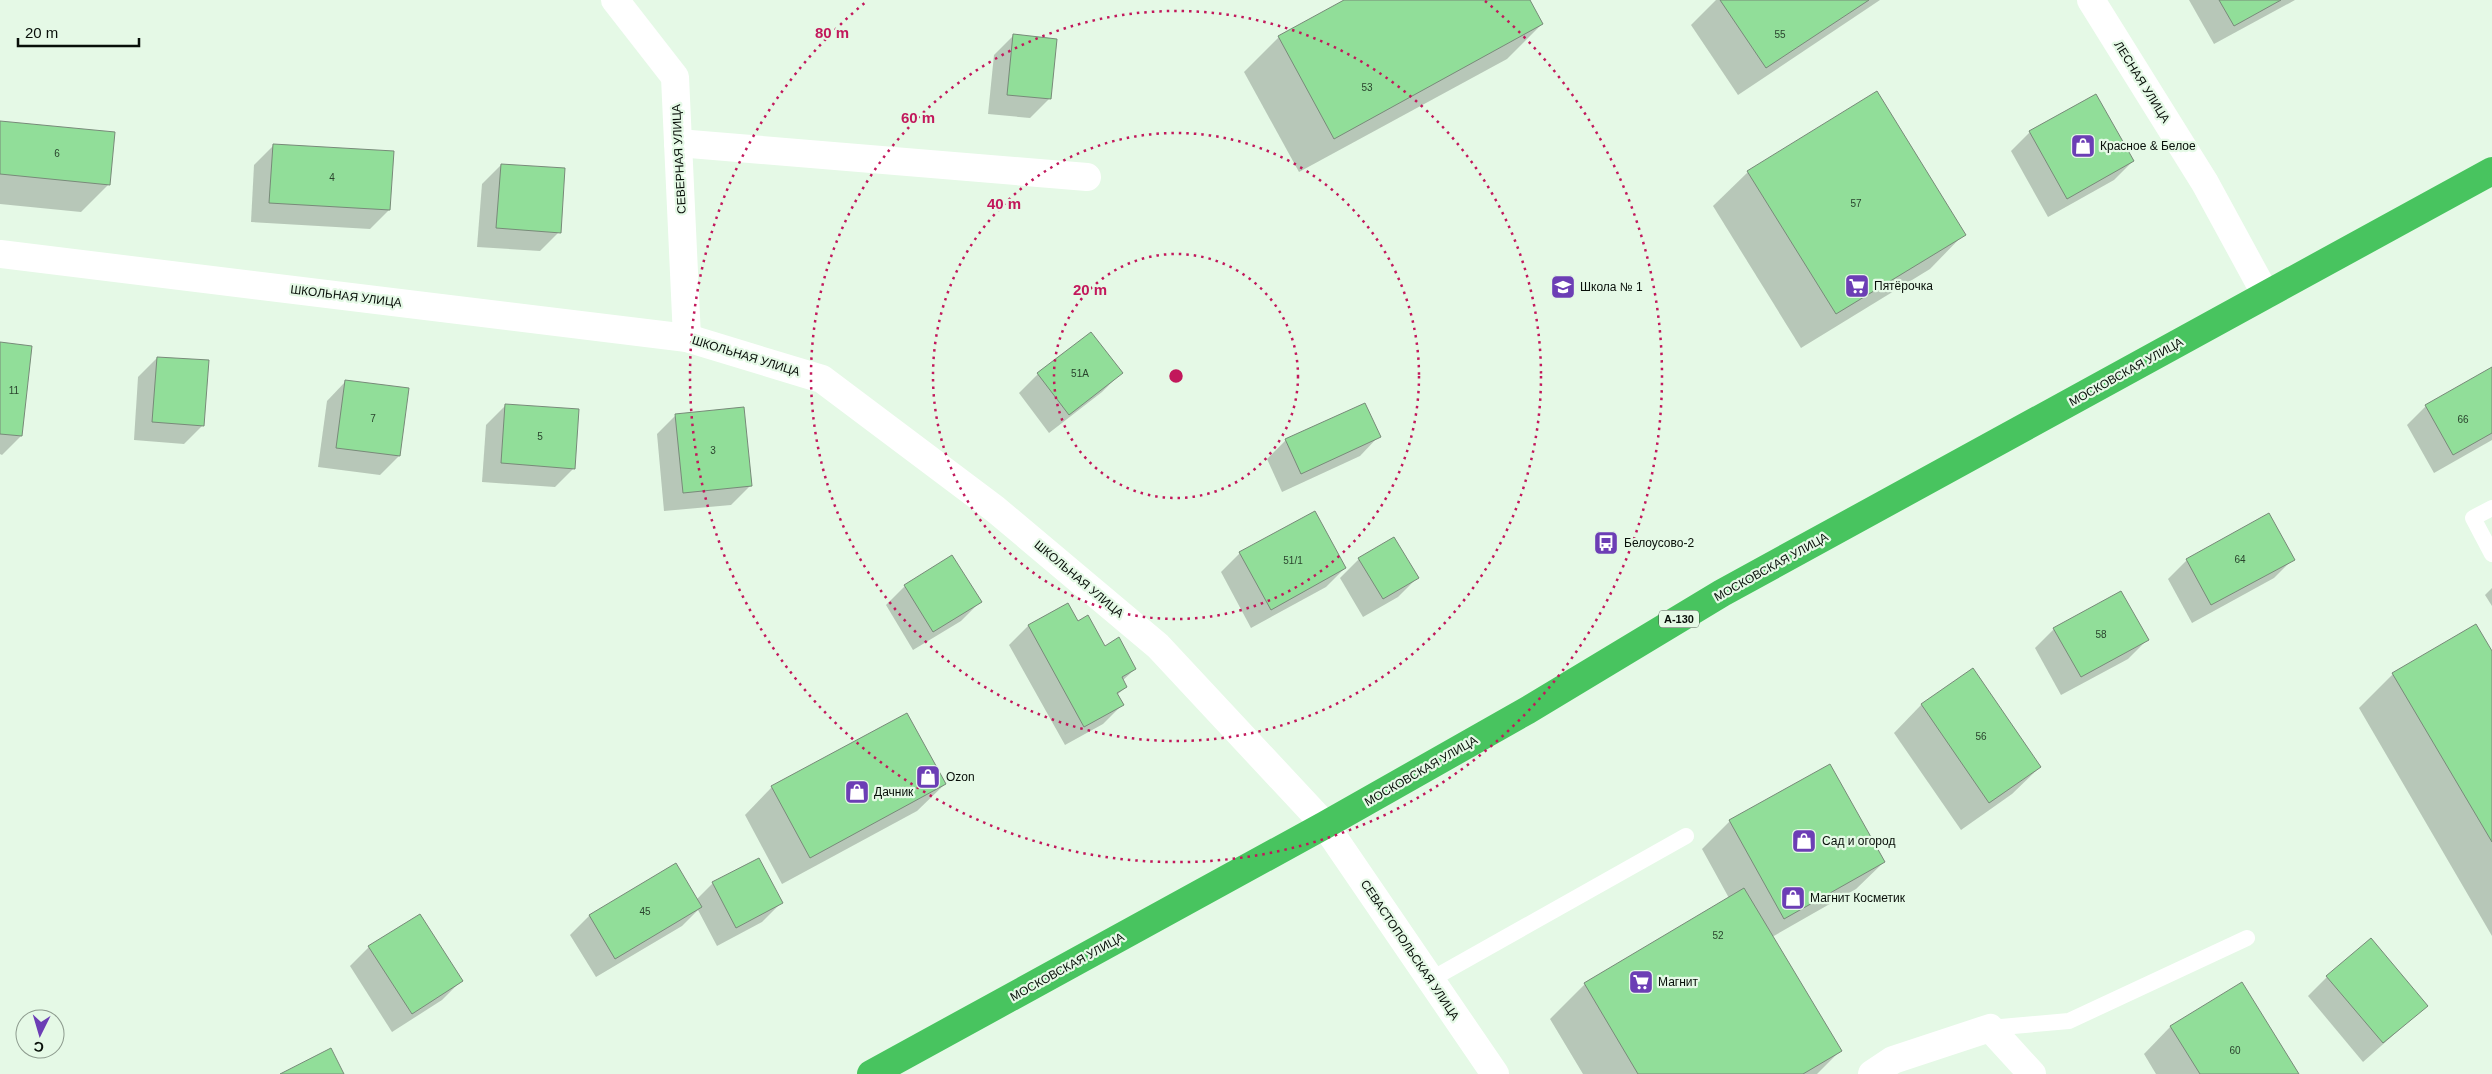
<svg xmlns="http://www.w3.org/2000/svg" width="2492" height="1074" font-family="Arial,sans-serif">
	<rect width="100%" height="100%" fill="#e5f9e6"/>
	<g fill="#0003">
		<polygon points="1347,0 1529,0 1542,24 1507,59 1299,172 1244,72 1279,37"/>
		<polygon points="1716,0 1880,0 1738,95 1691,25"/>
		<polygon points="2189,0 2295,0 2214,44"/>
		<polygon points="1013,36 1055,40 1049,99 1030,118 988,114 994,55"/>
		<polygon points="0,123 109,184 81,212 0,204"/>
		<polygon points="2030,132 2133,161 2114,180 2048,217 2011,151"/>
		<polygon points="274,145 389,210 370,229 251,222 254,165"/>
		<polygon points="501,165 559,232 540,251 477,247 482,184"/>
		<polygon points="1748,172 1964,234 1930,269 1801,348 1713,206"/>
		<polygon points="0,344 21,436 2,455 0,454"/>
		<polygon points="157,358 203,425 184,444 134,440 138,377"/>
		<polygon points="2492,368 2492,440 2434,473 2407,425 2426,406"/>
		<polygon points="1121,373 1102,392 1049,433 1019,393 1038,374"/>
		<polygon points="346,381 399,456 380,475 318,467 327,401"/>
		<polygon points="505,406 574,468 555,487 482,482 486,425"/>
		<polygon points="676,415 750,486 731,505 664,511 657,434"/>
		<polygon points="1379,436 1360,456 1282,492 1267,459 1286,440"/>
		<polygon points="1393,539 1417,578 1398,597 1363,617 1340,578 1359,559"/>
		<polygon points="1240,553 1345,568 1326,587 1251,628 1221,572"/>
		<polygon points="2293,559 2274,578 2192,623 2168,579 2187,560"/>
		<polygon points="905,586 980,602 961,621 913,650 886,605"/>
		<polygon points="2492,588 2492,606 2485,595"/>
		<polygon points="1077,623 1104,647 1135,669 1122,681 1126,687 1117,695 1122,705 1103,724 1065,745 1009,645 1028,626"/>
		<polygon points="2054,629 2147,640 2128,659 2061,695 2035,648"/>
		<polygon points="2492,654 2492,936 2359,708 2393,674"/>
		<polygon points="1972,670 2040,767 2012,794 1961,830 1894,733 1921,705"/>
		<polygon points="1830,766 1884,862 1856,889 1772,937 1840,1051 1817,1074 1583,1074 1550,1019 1585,984 1729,898 1702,849 1730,821"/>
		<polygon points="945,784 917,811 782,884 745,815 772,787"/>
		<polygon points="675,865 696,900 713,883 781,903 762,922 717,946 698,910 682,926 596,977 570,935 589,916"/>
		<polygon points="369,947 461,981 442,1000 392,1032 350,966"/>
		<polygon points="2327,977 2426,1006 2363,1062 2308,996"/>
		<polygon points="2171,1026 2298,1074 2156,1074 2144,1054"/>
	</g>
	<g fill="#91de99" stroke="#788a79">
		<polygon points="1344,0 1530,0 1543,24 1334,139 1278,36"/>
		<polygon points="1720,0 1869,0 1766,68"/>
		<polygon points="2219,0 2281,0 2234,26"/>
		<polygon points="1013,34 1057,39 1051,99 1007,95"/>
		<polygon points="1877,91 1966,235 1836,314 1747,171"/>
		<polygon points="2096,94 2134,161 2067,199 2029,131"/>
		<polygon points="0,121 115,132 110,185 0,174"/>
		<polygon points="273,144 394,151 390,210 269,203"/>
		<polygon points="501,164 565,168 561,233 496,228"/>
		<polygon points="1091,332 1123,373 1069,415 1037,373"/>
		<polygon points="0,342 32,346 22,436 0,434"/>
		<polygon points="157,357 209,360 204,426 152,422"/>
		<polygon points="2492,367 2492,433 2453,455 2425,405"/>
		<polygon points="345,380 409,388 400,456 336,448"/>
		<polygon points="1365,403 1381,437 1301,474 1285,439"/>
		<polygon points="505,404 579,409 575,469 501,463"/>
		<polygon points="744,407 752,486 683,493 675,414"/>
		<polygon points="1315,511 1346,568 1271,610 1239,552"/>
		<polygon points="2269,513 2295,560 2211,605 2186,559"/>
		<polygon points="1394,537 1419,578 1383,599 1358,558"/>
		<polygon points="952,555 982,602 933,632 904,585"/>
		<polygon points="2121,591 2149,640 2081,677 2053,628"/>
		<polygon points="1068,603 1078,621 1088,615 1105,646 1119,637 1136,669 1122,677 1127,687 1117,693 1124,705 1084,727 1028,625"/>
		<polygon points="2476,624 2492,651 2492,842 2392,673"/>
		<polygon points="1973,668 2041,767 1989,803 1921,704"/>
		<polygon points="907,713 946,784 810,858 771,786"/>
		<polygon points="1830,764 1885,862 1784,919 1729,820"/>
		<polygon points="759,858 783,903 736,928 712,882"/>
		<polygon points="676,863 702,907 615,959 589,915"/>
		<polygon points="1744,888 1842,1051 1803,1074 1638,1074 1584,983"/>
		<polygon points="420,914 463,981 412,1014 368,946"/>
		<polygon points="2371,938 2428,1006 2383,1043 2326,976"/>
		<polygon points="2242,982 2299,1074 2200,1074 2170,1026"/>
		<polygon points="331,1048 344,1074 280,1074"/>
	</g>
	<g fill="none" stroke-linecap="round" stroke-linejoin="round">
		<g stroke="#fff" stroke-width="16">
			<polyline points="2492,508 2473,518 2492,554"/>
			<polyline points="1430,980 1686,836"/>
			<polyline points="1990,1028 2069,1021 2247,938"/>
		</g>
		<g stroke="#fff" stroke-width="28">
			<polyline points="615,0 675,77 687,338"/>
			<polyline points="2091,0 2205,183 2266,295"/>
			<polyline points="678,143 1087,177"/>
			<polyline points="0,254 687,338 822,379 995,509 1158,646 1325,825 1495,1074"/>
			<polyline points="1872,1074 1893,1060 1990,1028 2032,1074"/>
		</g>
		<polyline stroke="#48c45f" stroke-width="28" points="871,1074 1325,825 1528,710 1722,593 2492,171"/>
	</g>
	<g fill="none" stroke="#c2185b" stroke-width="2.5" stroke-dasharray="2.5 5">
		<circle cx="1176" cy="376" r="122"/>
		<circle cx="1176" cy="376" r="243"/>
		<circle cx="1176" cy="376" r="365"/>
		<path d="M1485 1A486 486 0 1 1 867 1"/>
	</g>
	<defs>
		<symbol id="shop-square" viewBox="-11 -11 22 22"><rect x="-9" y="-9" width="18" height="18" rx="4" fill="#6c3eb5" stroke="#e5f9e6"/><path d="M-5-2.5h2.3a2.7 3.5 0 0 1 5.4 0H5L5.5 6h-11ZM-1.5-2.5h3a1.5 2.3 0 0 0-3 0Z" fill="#fff"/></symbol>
		<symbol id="supermarket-square" viewBox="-11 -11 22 22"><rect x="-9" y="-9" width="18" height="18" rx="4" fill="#6c3eb5" stroke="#e5f9e6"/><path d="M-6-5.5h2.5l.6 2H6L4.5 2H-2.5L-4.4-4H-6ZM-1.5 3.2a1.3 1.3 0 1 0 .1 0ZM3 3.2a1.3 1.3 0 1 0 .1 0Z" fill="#fff"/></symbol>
		<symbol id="school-square" viewBox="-11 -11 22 22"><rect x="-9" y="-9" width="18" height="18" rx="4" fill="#6c3eb5" stroke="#e5f9e6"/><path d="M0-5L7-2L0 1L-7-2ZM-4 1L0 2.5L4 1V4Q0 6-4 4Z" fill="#fff"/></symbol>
		<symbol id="bus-square" viewBox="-11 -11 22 22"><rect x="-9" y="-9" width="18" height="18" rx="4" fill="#6c3eb5" stroke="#e5f9e6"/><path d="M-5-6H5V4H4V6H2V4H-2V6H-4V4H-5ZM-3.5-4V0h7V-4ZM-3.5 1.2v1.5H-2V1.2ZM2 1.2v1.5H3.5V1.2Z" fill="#fff"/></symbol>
	</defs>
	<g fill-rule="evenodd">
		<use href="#shop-square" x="2069" y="132" width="28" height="28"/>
		<use href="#supermarket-square" x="1843" y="272" width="28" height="28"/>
		<use href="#school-square" x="1549" y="273" width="28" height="28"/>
		<use href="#bus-square" x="1592" y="529" width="28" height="28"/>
		<use href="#shop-square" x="914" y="763" width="28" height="28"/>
		<use href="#shop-square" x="843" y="778" width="28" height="28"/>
		<use href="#shop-square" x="1790" y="827" width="28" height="28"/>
		<use href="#shop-square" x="1779" y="884" width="28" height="28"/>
		<use href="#supermarket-square" x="1627" y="968" width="28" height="28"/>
	</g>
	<g text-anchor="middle" stroke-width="4.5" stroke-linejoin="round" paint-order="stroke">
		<g font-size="10" fill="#2a432d">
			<text x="1780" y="38">55</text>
			<text x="1367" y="91">53</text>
			<text x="57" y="157">6</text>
			<text x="332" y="181">4</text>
			<text x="1856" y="207">57</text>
			<text x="1080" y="377">51А</text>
			<text x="14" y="394">11</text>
			<text x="373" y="422">7</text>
			<text x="2463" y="423">66</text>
			<text x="540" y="440">5</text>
			<text x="713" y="454">3</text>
			<text x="2240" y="563">64</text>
			<text x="1293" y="564">51/1</text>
			<text x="2101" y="638">58</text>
			<text x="1981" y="740">56</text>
			<text x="645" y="915">45</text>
			<text x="1718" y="939">52</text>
			<text x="2235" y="1054">60</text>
		</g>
		<rect fill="#e5f9e6" stroke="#4a554b" stroke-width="1" x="1659" y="610.5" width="40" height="17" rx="4"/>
		<g font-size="11" font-weight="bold" fill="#080f09">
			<text x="1679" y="623">А-130</text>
		</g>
		<g font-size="12" fill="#080f09" stroke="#e5f9e6">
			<text transform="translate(2142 82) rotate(58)" y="4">ЛЕСНАЯ УЛИЦА</text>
			<text transform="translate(679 159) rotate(-93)" y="4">СЕВЕРНАЯ УЛИЦА</text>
			<text transform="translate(346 296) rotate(7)" y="4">ШКОЛЬНАЯ УЛИЦА</text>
			<text transform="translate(746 356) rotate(17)" y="4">ШКОЛЬНАЯ УЛИЦА</text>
			<text transform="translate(2126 372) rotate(-29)" y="4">МОСКОВСКАЯ УЛИЦА</text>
			<text transform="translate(1771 567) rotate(-29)" y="4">МОСКОВСКАЯ УЛИЦА</text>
			<text transform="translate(1079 579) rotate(40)" y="4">ШКОЛЬНАЯ УЛИЦА</text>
			<text transform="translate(1421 771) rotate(-30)" y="4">МОСКОВСКАЯ УЛИЦА</text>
			<text transform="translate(1410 950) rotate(56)" y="4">СЕВАСТОПОЛЬСКАЯ УЛИЦА</text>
			<text transform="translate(1067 967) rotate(-29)" y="4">МОСКОВСКАЯ УЛИЦА</text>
		</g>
		<g font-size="12" fill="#080f09" stroke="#e5f9e6" text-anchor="start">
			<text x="2100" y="150">Красное &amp; Белое</text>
			<text x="1874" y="290">Пятёрочка</text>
			<text x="1580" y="291">Школа № 1</text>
			<text x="1624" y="547">Белоусово-2</text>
			<text x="946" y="781">Ozon</text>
			<text x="874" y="796">Дачник</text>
			<text x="1822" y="845">Сад и огород</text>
			<text x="1810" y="902">Магнит Косметик</text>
			<text x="1658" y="986">Магнит</text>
		</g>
	</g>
	<circle cx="1176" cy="376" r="8" fill="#c2185b" stroke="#e5f9e6" stroke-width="2.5"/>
	<g font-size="15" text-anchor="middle" font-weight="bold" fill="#c2185b" stroke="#e5f9e6" stroke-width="4.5" stroke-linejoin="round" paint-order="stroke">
		<text x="832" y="38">80 m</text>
		<text x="918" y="123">60 m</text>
		<text x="1004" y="209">40 m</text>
		<text x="1090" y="295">20 m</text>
	</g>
	<g transform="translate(40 1034) rotate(185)"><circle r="24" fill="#e5f9e6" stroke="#8d9b8e"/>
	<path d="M0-4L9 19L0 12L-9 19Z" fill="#6c3eb5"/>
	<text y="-8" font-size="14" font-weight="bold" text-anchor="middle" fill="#080f09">С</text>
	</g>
	<path d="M18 38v8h121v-8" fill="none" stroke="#080f09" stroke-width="2.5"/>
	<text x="25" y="38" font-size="15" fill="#080f09" stroke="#e5f9e6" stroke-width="4" paint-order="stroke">20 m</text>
</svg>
